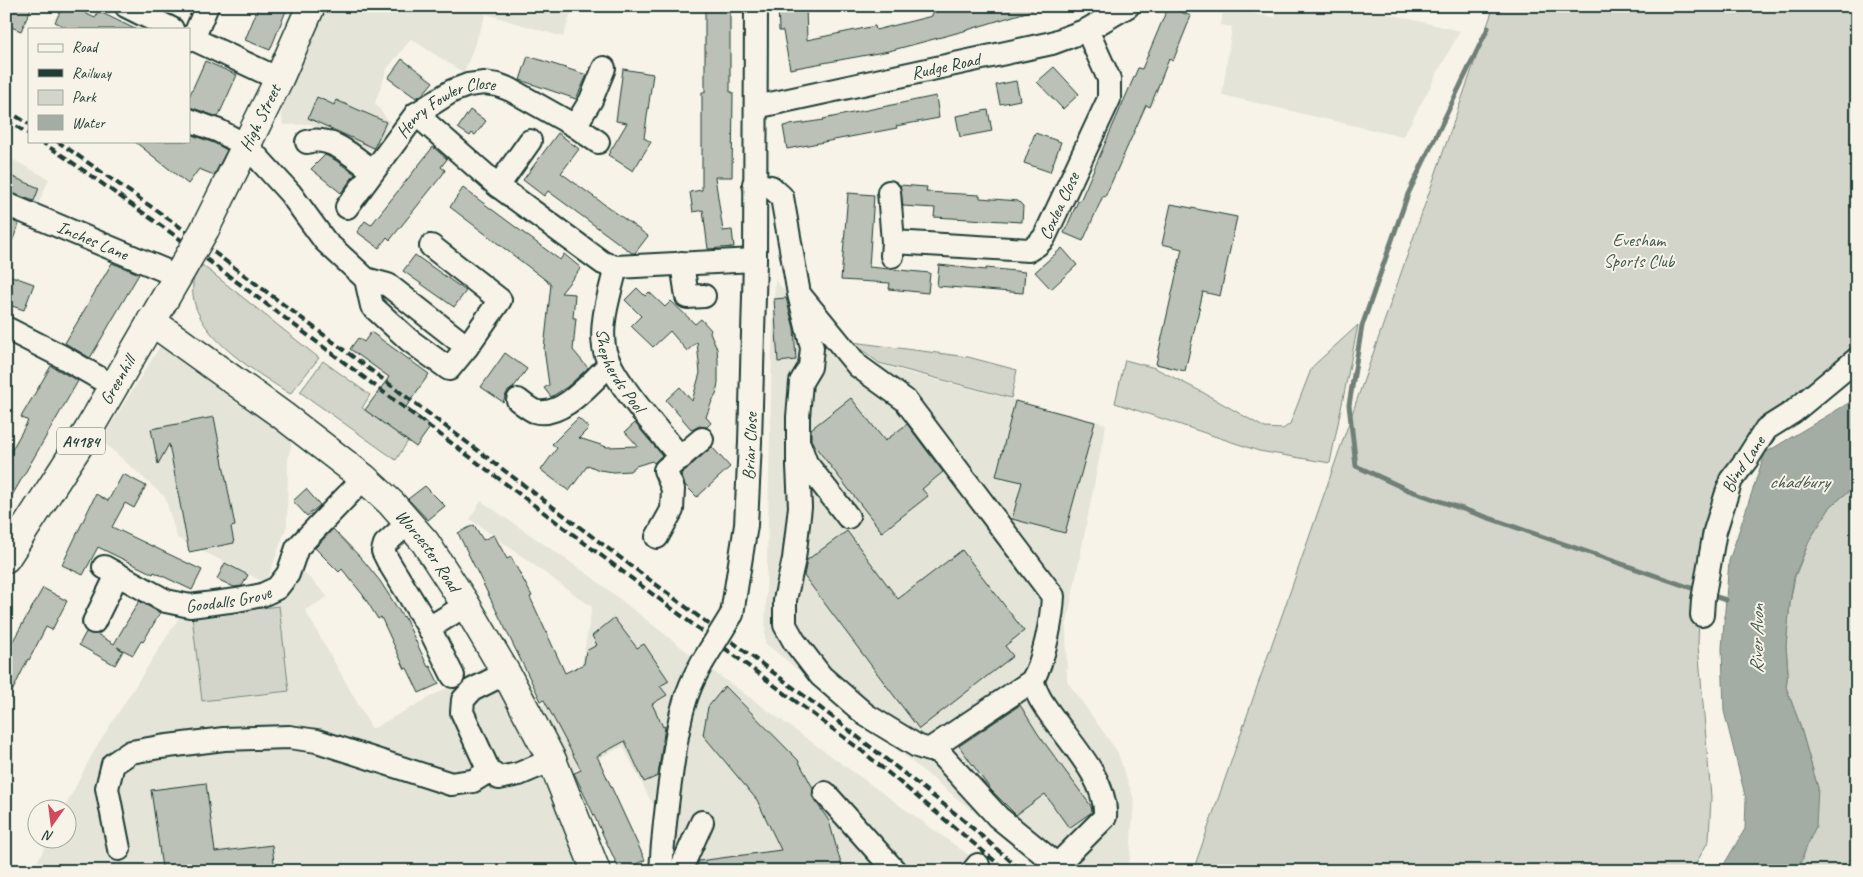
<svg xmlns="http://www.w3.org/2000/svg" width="1863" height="877" font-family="Caveat,sans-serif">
	<rect width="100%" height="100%" fill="#f7f3e8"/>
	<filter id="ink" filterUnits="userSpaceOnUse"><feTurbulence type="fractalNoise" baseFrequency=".02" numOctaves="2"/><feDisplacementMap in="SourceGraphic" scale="10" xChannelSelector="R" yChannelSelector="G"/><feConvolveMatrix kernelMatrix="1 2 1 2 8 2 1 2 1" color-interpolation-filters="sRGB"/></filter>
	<g filter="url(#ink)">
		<g fill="#e5e4d9">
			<polygon points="306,6 573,6 563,37 486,14 464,73 411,39 387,69 375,103 389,122 376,152 310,124 283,125 277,77"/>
			<polygon points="1277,6 1356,6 1460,31 1403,137 1222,95 1232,27 1221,25 1223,9 1275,17"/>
			<polygon points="6,156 49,179 35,211 6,200"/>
			<polygon points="775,280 865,376 880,365 1106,424 1066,628 1067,681 1117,751 1134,799 1130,859 1122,871 1047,871 765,643 772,351"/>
			<polygon points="166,337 295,427 288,459 287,526 266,583 177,538 165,497 101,440"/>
			<polygon points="481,501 589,575 699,661 973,858 987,871 658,871 663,825 623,746 570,773 540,706 591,679 582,664 592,607 470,519"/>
			<polygon points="301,569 328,597 305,610 372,729 494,662 591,871 32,871 49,840 68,840 68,810 64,809 95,749 182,613"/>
		</g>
		<g fill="#d3d5ca" stroke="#79897f">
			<polygon points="1494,6 1857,6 1857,351 1737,468 1700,587 1698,645 1711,797 1709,840 1692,871 1193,871"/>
			<path d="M202,265L319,358L290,394C255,371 182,330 194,278C195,274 200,269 202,265Z"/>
			<polygon points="1358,325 1330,463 1259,451 1115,403 1125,360 1155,368 1202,392 1265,428 1283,429 1290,424 1312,367"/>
			<polygon points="852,342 968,357 1017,370 1011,398 879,363"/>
			<polygon points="323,361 370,395 362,408 408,441 396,460 300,392"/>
			<polygon points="1857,482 1857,850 1842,871 1796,871 1803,859 1818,788 1799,722 1786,687 1788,672 1786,646 1790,603 1795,577 1810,539 1831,506 1849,491"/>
			<polygon points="279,606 289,691 202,701 192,616"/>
		</g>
		<polygon fill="#a4ada3" stroke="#6f8077" points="1857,398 1857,482 1849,491 1831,506 1810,539 1794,577 1790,603 1786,646 1788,672 1786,687 1799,722 1818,788 1816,826 1796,871 1720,871 1745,829 1746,799 1724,711 1722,648 1729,561 1765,453"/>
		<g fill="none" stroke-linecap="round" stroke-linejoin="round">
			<g stroke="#6f8077" stroke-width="5">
				<polyline points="1488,28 1408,194 1362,326 1349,405 1356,466 1408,490 1700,591"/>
				<polyline points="1710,595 1726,600"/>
			</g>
		</g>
		<g fill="#bbc1b6" stroke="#1f3d34">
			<polygon points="6,6 32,6 21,31 6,25"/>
			<polygon points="63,6 70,6 95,18 98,11 135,29 69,29 55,22"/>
			<polygon points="259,6 288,6 270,50 245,40"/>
			<polygon points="705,6 730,6 730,92 733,92 732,177 715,177 723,231 732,230 734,247 708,249 703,210 693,212 690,192 702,190 702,92 705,92"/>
			<polygon points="778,6 806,6 807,40 875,26 876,30 932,16 932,13 958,6 1033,6 1033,10 964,31 889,51 790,69 783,31 779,31"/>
			<polygon points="1168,7 1191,16 1173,61 1169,59 1150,107 1146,105 1105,197 1103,196 1083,241 1064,233 1078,201 1080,201 1138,68 1142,69"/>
			<polygon points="528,56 587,75 576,99 520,80"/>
			<polygon points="402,59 433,82 423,94 416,98 388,78"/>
			<polygon points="205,61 237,75 218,117 189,107 189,97"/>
			<polygon points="1054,67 1079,94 1063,109 1037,82"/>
			<polygon points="623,69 653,74 644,138 651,142 633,171 608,155 627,123 616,121"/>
			<polygon points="1016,81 1020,100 1000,104 996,85"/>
			<polygon points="936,96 939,118 896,126 897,128 787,149 783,126 824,120 823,119"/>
			<polygon points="317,97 334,105 336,100 386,122 374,148 308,118"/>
			<polygon points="470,110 486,121 475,135 472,133 470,136 458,128"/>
			<polygon points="988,110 992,131 960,137 956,116"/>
			<polygon points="558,133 579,149 561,173 648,236 635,253 632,253 548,191 544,196 523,180"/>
			<polygon points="1035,133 1061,142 1050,172 1024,163"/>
			<polygon points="189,134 214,143 227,150 214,175 199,169 188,184 134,141 189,141"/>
			<polygon points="433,147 447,159 441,167 445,170 443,174 390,240 387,237 379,248 357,232 365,221 371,225"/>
			<polygon points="325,155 335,160 355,174 341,193 311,169"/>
			<polygon points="6,174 39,188 34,201 6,191"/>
			<polygon points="900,185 927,187 926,192 980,195 980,198 1018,201 1023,206 1022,222 934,217 935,208 903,206"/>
			<polygon points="463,188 560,260 564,254 581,268 561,293 575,294 573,318 576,318 573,350 588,368 567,387 551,397 544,388 549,385 544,349 551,284 450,207"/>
			<polygon points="848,193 874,195 869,267 930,273 928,293 889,289 890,283 841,280"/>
			<polygon points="1171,204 1237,217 1220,296 1203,292 1185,371 1156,364 1182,249 1162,244"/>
			<polygon points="6,218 19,224 7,254 6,254"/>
			<polygon points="1062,248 1077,265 1051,289 1035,272"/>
			<polygon points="415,255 466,291 454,307 403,271"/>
			<polygon points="112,263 139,274 90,358 65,343"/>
			<polygon points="939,265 986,270 986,268 1025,272 1023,293 937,286"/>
			<polygon points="6,274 34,284 24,310 6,304"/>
			<polygon points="637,288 645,296 649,292 665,307 671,301 695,324 701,319 711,330 710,332 717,349 718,360 718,382 716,395 712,401 706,417 711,423 707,427 699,426 692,430 666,400 680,387 692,401 700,373 697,342 687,351 670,331 653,347 631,326 641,316 625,300"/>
			<polygon points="786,298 794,328 796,360 778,362 774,299"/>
			<polygon points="371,332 429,374 406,407 431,426 416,447 365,410 389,377 350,349 358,338 364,342"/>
			<polygon points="505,353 527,369 513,388 507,392 503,402 481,387"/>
			<polygon points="51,366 78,381 6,506 6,460 28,421 21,417"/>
			<polygon points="851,398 885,441 907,424 943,472 922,489 928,496 882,532 814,445 811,440 811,429"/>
			<polygon points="1015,401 1095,422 1065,533 1012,519 1022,482 996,476"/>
			<polygon points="214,417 235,526 231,527 234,543 189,552 169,444 158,464 151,429"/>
			<polygon points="578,418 589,428 579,438 607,447 638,446 625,432 635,423 662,455 654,463 652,461 636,466 630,471 614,472 599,470 588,465 569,491 541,470 557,448 552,444"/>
			<polygon points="712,447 730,467 697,497 685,485 681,474"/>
			<polygon points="123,474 146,486 134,508 125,503 112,527 202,570 192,590 154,572 153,574 98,547 83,575 62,565 96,494 108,501"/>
			<polygon points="425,486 445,506 428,520 408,499"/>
			<polygon points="306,489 320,505 307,516 293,501"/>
			<polygon points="474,525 483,540 494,535 507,559 511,557 532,596 530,597 565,673 584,664 586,651 597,645 592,636 614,618 637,648 644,644 669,681 660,686 667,695 652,704 663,727 665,726 658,776 644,782 625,741 597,756 645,860 620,871 574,773 581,770 544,700 541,701 458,533"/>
			<polygon points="333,529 363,560 380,581 403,617 404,616 428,667 430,666 439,684 419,693 407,668 405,669 381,617 378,619 363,595 342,569 339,572 315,548"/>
			<polygon points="847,531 898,599 962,550 1024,631 1005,646 1013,656 919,729 804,576 807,560"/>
			<polygon points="225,563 248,575 242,586 234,587 217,579"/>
			<polygon points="43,588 67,601 52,630 46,627 29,660 28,659 6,704 6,653"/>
			<polygon points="139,601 160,613 143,642 141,641 133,655 117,647 123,651 115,665 79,645 86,632 97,634 114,644"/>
			<polygon points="725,686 798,760 813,788 812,796 829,821 843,871 694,871 699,861 781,850 757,800 703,735 708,707"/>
			<polygon points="1020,705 1038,734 1091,806 1092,812 1069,828 1045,794 1016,815 991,790 959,746"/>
			<polygon points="206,783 215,852 272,845 275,871 191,871 190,864 162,868 151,790"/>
		</g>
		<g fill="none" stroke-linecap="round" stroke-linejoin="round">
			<defs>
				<g id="minor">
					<polyline points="126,6 172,29"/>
					<polyline points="189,37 279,79"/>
					<polyline points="193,39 207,6"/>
					<path id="s1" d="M756,107L1052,43L1087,30L1128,6"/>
					<polyline points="416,114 498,186 603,263 616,267 755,260"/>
					<polyline points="189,120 219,131 247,146 290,193 325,241 366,279 388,285 467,347 449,369 409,340 372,306 366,279"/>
					<polyline points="575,126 591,100 604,68"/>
					<path d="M307,142C330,134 355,158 373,171"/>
					<path d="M754,184L771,187L782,197L799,294L858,366L905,400L1053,596C1052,619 1044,661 1032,681L929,750L917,746L866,715L821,676L794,641L785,625V600L794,559L800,507L798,466V417L801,382L810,367L812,348L799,294"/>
					<polyline points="498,186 530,141"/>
					<polyline points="889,192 893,242 892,256"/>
					<path id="s2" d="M6,204L178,276"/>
					<path id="s3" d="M347,207L416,114L452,91L468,85L484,83L498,85L511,90L575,126L598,142"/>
					<path id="s4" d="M893,242L1029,250L1037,245L1044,238L1109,99V79L1087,30"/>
					<polyline points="431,246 500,300 467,347"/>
					<polyline points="682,263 687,297 704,296"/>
					<path id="s5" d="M616,267C610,293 600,321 604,347C608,376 661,433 681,458"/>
					<polyline points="6,328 61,356 113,386"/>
					<path d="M518,400C523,404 528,408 534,411C561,420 592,381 610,364"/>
					<polyline points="800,446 806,463 848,517"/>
					<polyline points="408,523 385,544 383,551 388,561 429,628 453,676"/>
					<polyline points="657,537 672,510 673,489 665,470 702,439"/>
					<path id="s6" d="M104,567L166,601L190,606L237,600L262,595L277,588L288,574L297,548L364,478"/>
					<path id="s7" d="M732,614L746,525L750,442L755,260L756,6"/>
					<path id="s8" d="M1702,615L1703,600L1715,531L1731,480L1747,459L1766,429L1793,412L1857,359"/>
					<polyline points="94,622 117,575"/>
					<polyline points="429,628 466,605"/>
					<polyline points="506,673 472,690 463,700 462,712 489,771 499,778 519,774 552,760"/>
					<path d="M934,747L998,817L1057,865L1105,817C1108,777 1062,735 1042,702C1038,696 1035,688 1032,681"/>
					<polyline points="825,793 895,871"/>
					<polyline points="119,849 107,788 113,764 131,752 160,747 224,739 289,737 317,741 451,784 473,781 489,771"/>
					<path d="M661,871C663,836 667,802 672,768C678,729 681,698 702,663"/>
					<polyline points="680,871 702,822"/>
					<polyline points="973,871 978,865"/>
				</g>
				<g id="major">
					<path id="s9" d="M205,229L279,79L311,6"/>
					<path id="s10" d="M151,321L282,415L364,478L391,503L425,542L466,605L506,673L552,760L596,871"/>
					<path id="s11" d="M6,558L88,431L182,269"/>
				</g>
			</defs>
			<use href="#minor" stroke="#1f3d34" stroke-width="26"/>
			<use href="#major" stroke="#1f3d34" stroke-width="31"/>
			<use href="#minor" stroke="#f7f3e8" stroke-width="22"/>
			<use href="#major" stroke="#f7f3e8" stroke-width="28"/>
			<g stroke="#1f3d34" stroke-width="4" stroke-dasharray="8 4" stroke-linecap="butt">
				<polyline points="6,110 29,124"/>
				<polyline points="6,120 29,134"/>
				<polyline points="40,141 66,158 177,237 735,656 862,751 1007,871"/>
				<polyline points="57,141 183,229 831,716 961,818 1022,871"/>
			</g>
			<defs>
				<polyline id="minor-bridge" points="702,663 732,614"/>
				<polyline id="major-bridge" points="182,269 205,229"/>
			</defs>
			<use href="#minor-bridge" stroke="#1f3d34" stroke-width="26" stroke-linecap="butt"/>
			<use href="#major-bridge" stroke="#1f3d34" stroke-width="31" stroke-linecap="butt"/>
			<use href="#minor-bridge" stroke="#f7f3e8" stroke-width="22"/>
			<use href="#major-bridge" stroke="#f7f3e8" stroke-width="28"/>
		</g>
	</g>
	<g text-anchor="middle" stroke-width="4" stroke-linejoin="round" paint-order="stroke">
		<rect fill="#f7f3e8" stroke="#60746a" stroke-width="1" x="57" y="427.5" width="48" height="27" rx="4"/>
		<g font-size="16" font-weight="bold" fill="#1f3d34">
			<text x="81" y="447">A4184</text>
		</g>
		<g font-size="18" fill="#1f3d34" stroke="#f7f3e8">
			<text dy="6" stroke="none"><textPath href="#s1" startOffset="194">Rudge Road</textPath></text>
			<text dy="6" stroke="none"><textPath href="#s3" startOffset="146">Henry Fowler Close</textPath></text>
			<text dy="6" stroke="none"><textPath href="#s9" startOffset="124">High Street</textPath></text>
			<text dy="6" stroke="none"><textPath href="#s4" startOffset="191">Coxlea Close</textPath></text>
			<text dy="6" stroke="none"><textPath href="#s2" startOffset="94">Inches Lane</textPath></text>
			<text dy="6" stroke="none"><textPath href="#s5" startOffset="109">Shepherds Pool</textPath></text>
			<text dy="6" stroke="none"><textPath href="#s11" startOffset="210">Greenhill</textPath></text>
			<text dy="6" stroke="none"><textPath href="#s7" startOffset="169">Briar Close</textPath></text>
			<text dy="6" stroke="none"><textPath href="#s8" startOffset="158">Blind Lane</textPath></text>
			<text dy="6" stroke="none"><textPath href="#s10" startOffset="362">Worcester Road</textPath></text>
			<text dy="6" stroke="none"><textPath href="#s6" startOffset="134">Goodalls Grove</textPath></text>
		</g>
		<g font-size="18" fill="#435b52" stroke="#f7f3e8">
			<text x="1639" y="246">Evesham<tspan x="1639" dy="21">Sports Club</tspan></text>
		</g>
		<g font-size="19" font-style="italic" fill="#405950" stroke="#f7f3e8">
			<text x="1799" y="488">chadbury</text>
			<text transform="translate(1756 639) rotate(-89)" y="7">River Avon</text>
		</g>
	</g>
	<rect width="1863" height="877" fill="none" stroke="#f7f3e8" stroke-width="25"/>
	<rect x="12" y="12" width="1838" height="852" fill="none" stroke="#1f3d34" stroke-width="2" filter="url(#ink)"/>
	<rect x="28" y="28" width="162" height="115" fill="#f7f3e8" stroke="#a1aaa0"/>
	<rect x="38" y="44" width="25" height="8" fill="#f7f3e8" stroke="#a1aaa0"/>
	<text x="72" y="52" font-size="15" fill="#1f3d34">Road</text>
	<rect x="38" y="69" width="25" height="8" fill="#1f3d34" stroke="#a1aaa0"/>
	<text x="72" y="78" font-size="15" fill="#1f3d34">Railway</text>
	<rect x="38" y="90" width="25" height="15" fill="#d3d5ca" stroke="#a1aaa0"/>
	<text x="72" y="102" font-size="15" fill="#1f3d34">Park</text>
	<rect x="38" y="115" width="25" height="15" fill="#a4ada3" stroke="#a1aaa0"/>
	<text x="72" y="128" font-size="15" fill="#1f3d34">Water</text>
	<g transform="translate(52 824) rotate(194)"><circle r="24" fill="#f7f3e8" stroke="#a1aaa0"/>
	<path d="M0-4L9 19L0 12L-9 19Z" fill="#d1495b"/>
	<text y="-8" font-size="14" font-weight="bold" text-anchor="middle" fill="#1f3d34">N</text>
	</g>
</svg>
